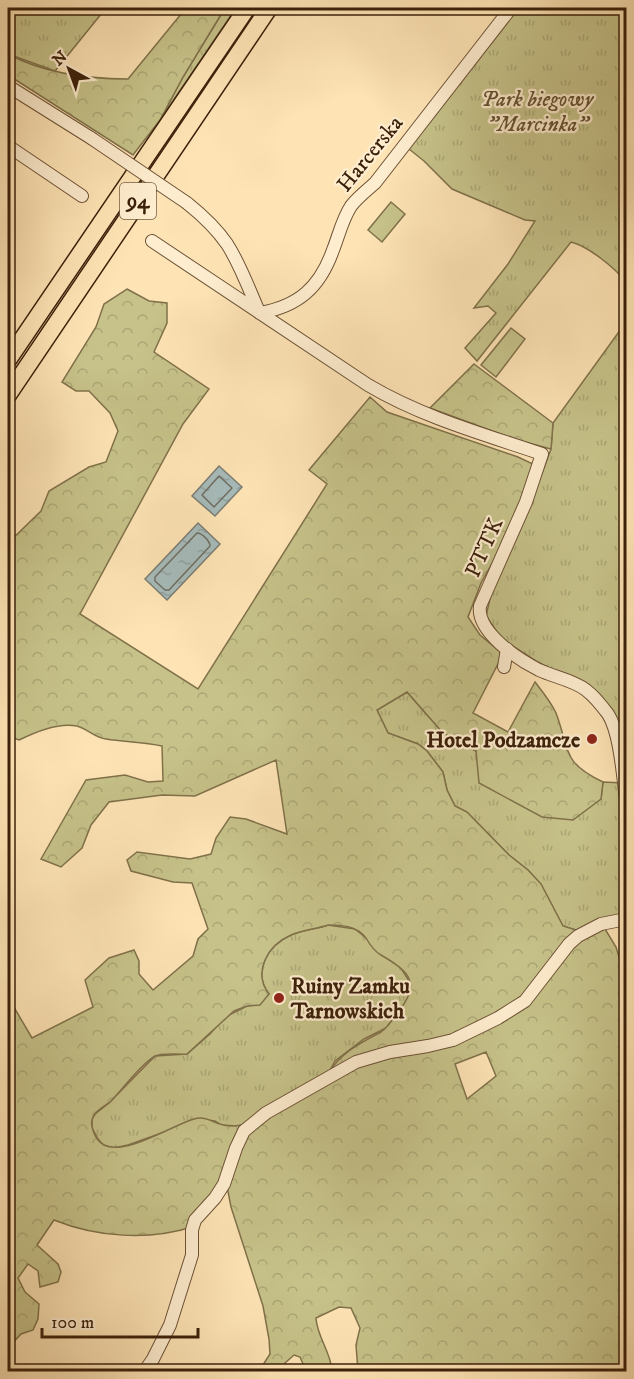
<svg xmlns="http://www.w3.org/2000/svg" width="634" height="1379" font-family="'IM FELL DW Pica',serif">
	<defs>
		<pattern id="grass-tufts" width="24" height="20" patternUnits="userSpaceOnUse" patternTransform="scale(1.5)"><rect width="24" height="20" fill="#c6c289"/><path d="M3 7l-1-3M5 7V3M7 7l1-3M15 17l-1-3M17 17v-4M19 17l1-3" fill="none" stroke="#aba675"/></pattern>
		<pattern id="forest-crowns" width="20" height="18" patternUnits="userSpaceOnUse" patternTransform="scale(1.5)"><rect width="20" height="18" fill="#c6c289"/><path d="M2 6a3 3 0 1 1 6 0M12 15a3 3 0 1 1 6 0" fill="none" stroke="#aba675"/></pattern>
		<pattern id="water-ripples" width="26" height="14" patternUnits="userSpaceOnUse" patternTransform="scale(1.5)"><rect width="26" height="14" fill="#a6bbba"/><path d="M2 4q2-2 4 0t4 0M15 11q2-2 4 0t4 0" fill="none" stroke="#90a09f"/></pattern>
	</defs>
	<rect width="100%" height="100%" fill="#fee4b5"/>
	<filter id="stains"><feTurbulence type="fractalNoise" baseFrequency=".00333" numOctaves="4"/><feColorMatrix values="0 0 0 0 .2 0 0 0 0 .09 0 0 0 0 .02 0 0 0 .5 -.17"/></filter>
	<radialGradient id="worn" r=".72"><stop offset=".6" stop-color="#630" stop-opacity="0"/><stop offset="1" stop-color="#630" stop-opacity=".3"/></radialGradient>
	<g fill="url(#grass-tufts)" stroke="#80714a" stroke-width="1.5">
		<polygon points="8,8 13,8 20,13 25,8 106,8 55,71 8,54 8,29 13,22 8,18"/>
		<polygon points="225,8 236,8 160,120 183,77"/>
		<path d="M511,8H626V282C615,268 588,246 571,242L477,361L465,348L496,313L488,306L474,308L508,264L535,221L525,220L452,189L424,161L404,145Z"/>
		<polygon points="626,322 626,788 619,743 594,691 536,661 502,639 486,616 492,590 524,521 551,449 553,423"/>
		<polygon points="407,692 443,733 476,751 601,799 603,782 624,783 626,799 626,923 582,932 563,926 541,885 528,870 509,855 467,812 455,806 447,790 443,772 427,751 418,744 388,733 377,710"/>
		<path d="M328,925L355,929L399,965L411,984V995L407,1001L386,1028L364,1039L335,1061L328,1074L247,1124L237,1126L221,1125L215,1121L194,1119L173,1129L128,1145L114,1148L103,1145L98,1139L92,1128V1119L95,1114L109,1103L155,1056L187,1054L210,1034L225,1017L247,1006L256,1005L269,994C252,972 268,945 291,935C303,930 316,929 328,925Z"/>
	</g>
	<g fill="url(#forest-crowns)" stroke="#80714a" stroke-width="1.5" fill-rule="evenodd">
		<path d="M186,8H225L183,77L160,120L133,155L8,75V54C44,73 88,79 128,79Z"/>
		<path d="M127,289L149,301L167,303V323L154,352L209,389L183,424L80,614L198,689L327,484L309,470L370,397L387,412L518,457L535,465L499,551L481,583L468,617L480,635L503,654L473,713L508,732L535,682C542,691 551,702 556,713C570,750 561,762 603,782L601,799L573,820L542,817L479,783L476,751L443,733L407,692L377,710L388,733L418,744L427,751L443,772L447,790L455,806L467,812L509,855L528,870L541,884L563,926L582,932L602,924L616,947L626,979V1371H358L356,1345L360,1328L351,1308L339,1307L316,1318C317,1337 331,1352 332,1371H306L300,1357L294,1355L285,1363V1371H259L270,1354L269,1339L263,1306L231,1207L226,1181L192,1227C148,1241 96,1237 54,1220L37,1245L58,1264L61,1272L58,1282L40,1287L38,1271L28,1264L18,1278L25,1292L39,1304L38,1319L33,1330L21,1334L8,1348V997L32,1038L93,1007L85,980L109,958L134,950L139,961V974L153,990L193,956L198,939L208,929L192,883L173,882L131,871L127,860L137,852L190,859L211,854L216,838L230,817L246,819L287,834L276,760L195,796L162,795L109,802L91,825L82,848L61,867L41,859L86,780L125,775L148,782L163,781L162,746C143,742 125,742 106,739C95,738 88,729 77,726C58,722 35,732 19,740L8,736V543L41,511L49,491L89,467L106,462L118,431L110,413L89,391H76L62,382L96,327L104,304ZM328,925C342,925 357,926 366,938C370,945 374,951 381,955C408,971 422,982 399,1011C394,1018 388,1027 381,1032C360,1043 340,1053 328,1074L247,1124C238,1126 228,1127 220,1124C211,1121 204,1116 194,1119C173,1125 125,1156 104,1145C95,1140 89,1125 93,1117C96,1110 105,1106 110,1102C122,1090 141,1064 155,1056C164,1052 178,1055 187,1054L234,1011L247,1006L260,1005L269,994C252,972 268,945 291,935C303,930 316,929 328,925ZM486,1052L496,1076L467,1099L455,1064Z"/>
		<polygon points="474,364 553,423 551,449 517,440 430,408"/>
	</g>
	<g fill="#c6c289" stroke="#80714a" stroke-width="1.5">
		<polygon points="391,202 405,214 382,242 368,230"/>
		<polygon points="511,328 525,339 496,377 481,365"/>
	</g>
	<g fill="url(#water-ripples)" stroke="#7b7d74" stroke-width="1.5">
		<polygon points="219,466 242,487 215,516 192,496"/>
		<polygon points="198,523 220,544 167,600 145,579"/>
	</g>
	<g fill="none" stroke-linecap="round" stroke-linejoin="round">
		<g stroke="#706e62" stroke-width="1.5">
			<polygon points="219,476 232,488 214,507 202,495"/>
			<path d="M197,533C202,533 210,541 210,546L169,590H165L155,581V577Z"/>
		</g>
		<defs>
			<g id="minor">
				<polyline points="8,86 91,138"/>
				<polyline points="8,146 82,196"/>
				<path d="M187,203C202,215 216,228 227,244C240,264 249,289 259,312"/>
				<path d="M152,241L368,385C422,417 483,434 542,454L526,502L480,606C476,632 519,660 539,670C554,677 573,680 586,690C594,696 602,706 608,714C620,732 623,777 626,800"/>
				<path d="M260,313C299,306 320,287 333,250C339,235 342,220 351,206C357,198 367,190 375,183L511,8"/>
				<polyline points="504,667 507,649"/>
				<polyline points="144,1372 153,1359 170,1325 192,1255 192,1230 195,1220 215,1198 224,1184 236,1148 244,1131 266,1113 356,1062 390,1052 428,1046 453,1040 498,1018 525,1001 569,944 578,936 601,924 626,919"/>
			</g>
			<g id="major">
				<polyline points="8,360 247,8"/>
				<polyline points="8,395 269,8"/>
			</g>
		</defs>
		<use href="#minor" stroke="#6c5135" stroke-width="14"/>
		<use href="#major" stroke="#3b200a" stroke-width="19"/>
		<use href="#minor" stroke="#feedcf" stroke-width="12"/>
		<use href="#major" stroke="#fee4b5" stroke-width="16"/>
		<defs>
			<polyline id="minor-bridge" points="91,138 187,203"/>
		</defs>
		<use href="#minor-bridge" stroke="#6c5135" stroke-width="14" stroke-linecap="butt"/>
		<use href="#minor-bridge" stroke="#feedcf" stroke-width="12"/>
	</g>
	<g fill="#8f2418" stroke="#feedcf" stroke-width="2">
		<circle cx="592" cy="739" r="6"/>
		<circle cx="279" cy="998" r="6"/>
	</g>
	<g text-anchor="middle" stroke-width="4.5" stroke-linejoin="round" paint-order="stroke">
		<rect fill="#feedcf" stroke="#765e45" stroke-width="1.5" x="120" y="183" width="36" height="36" rx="4.5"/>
		<g font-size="21" font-weight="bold" fill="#3b200a">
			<text x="138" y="208">94</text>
		</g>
		<g font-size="22" font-style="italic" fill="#655130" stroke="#feedcf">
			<text x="537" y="106">Park biegowy<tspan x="537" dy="25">"Marcinka"</tspan></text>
		</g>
		<g font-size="22" fill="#3b200a" stroke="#feedcf">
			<text transform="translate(369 153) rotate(-51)" y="8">Harcerska</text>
			<text transform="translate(483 547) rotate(-66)" y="8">PTTK</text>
		</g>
		<g font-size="22" font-weight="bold" fill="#3b200a" stroke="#feedcf" text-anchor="end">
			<text x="580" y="747">Hotel Podzamcze</text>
			<text x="291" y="993" text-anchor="start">Ruiny Zamku<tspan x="291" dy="25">Tarnowskich</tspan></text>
		</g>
	</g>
	<rect width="634" height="1379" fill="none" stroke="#fee4b5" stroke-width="30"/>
	<rect x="9" y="9" width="616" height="1361" fill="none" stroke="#3b200a" stroke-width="3"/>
	<rect x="15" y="15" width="604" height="1349" fill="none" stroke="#3b200a" stroke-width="1.5"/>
	<g transform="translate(69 69) rotate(319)" stroke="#feedcf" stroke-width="4.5" paint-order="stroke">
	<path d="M0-4.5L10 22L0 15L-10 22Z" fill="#3b200a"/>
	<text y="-9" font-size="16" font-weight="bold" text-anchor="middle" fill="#3b200a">N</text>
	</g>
	<path d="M42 1328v9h156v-9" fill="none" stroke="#3b200a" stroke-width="3"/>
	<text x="51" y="1328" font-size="18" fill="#3b200a" stroke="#feedcf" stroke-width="4.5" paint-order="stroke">100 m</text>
	<rect width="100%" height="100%" filter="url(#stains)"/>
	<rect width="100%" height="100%" fill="url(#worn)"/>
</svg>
